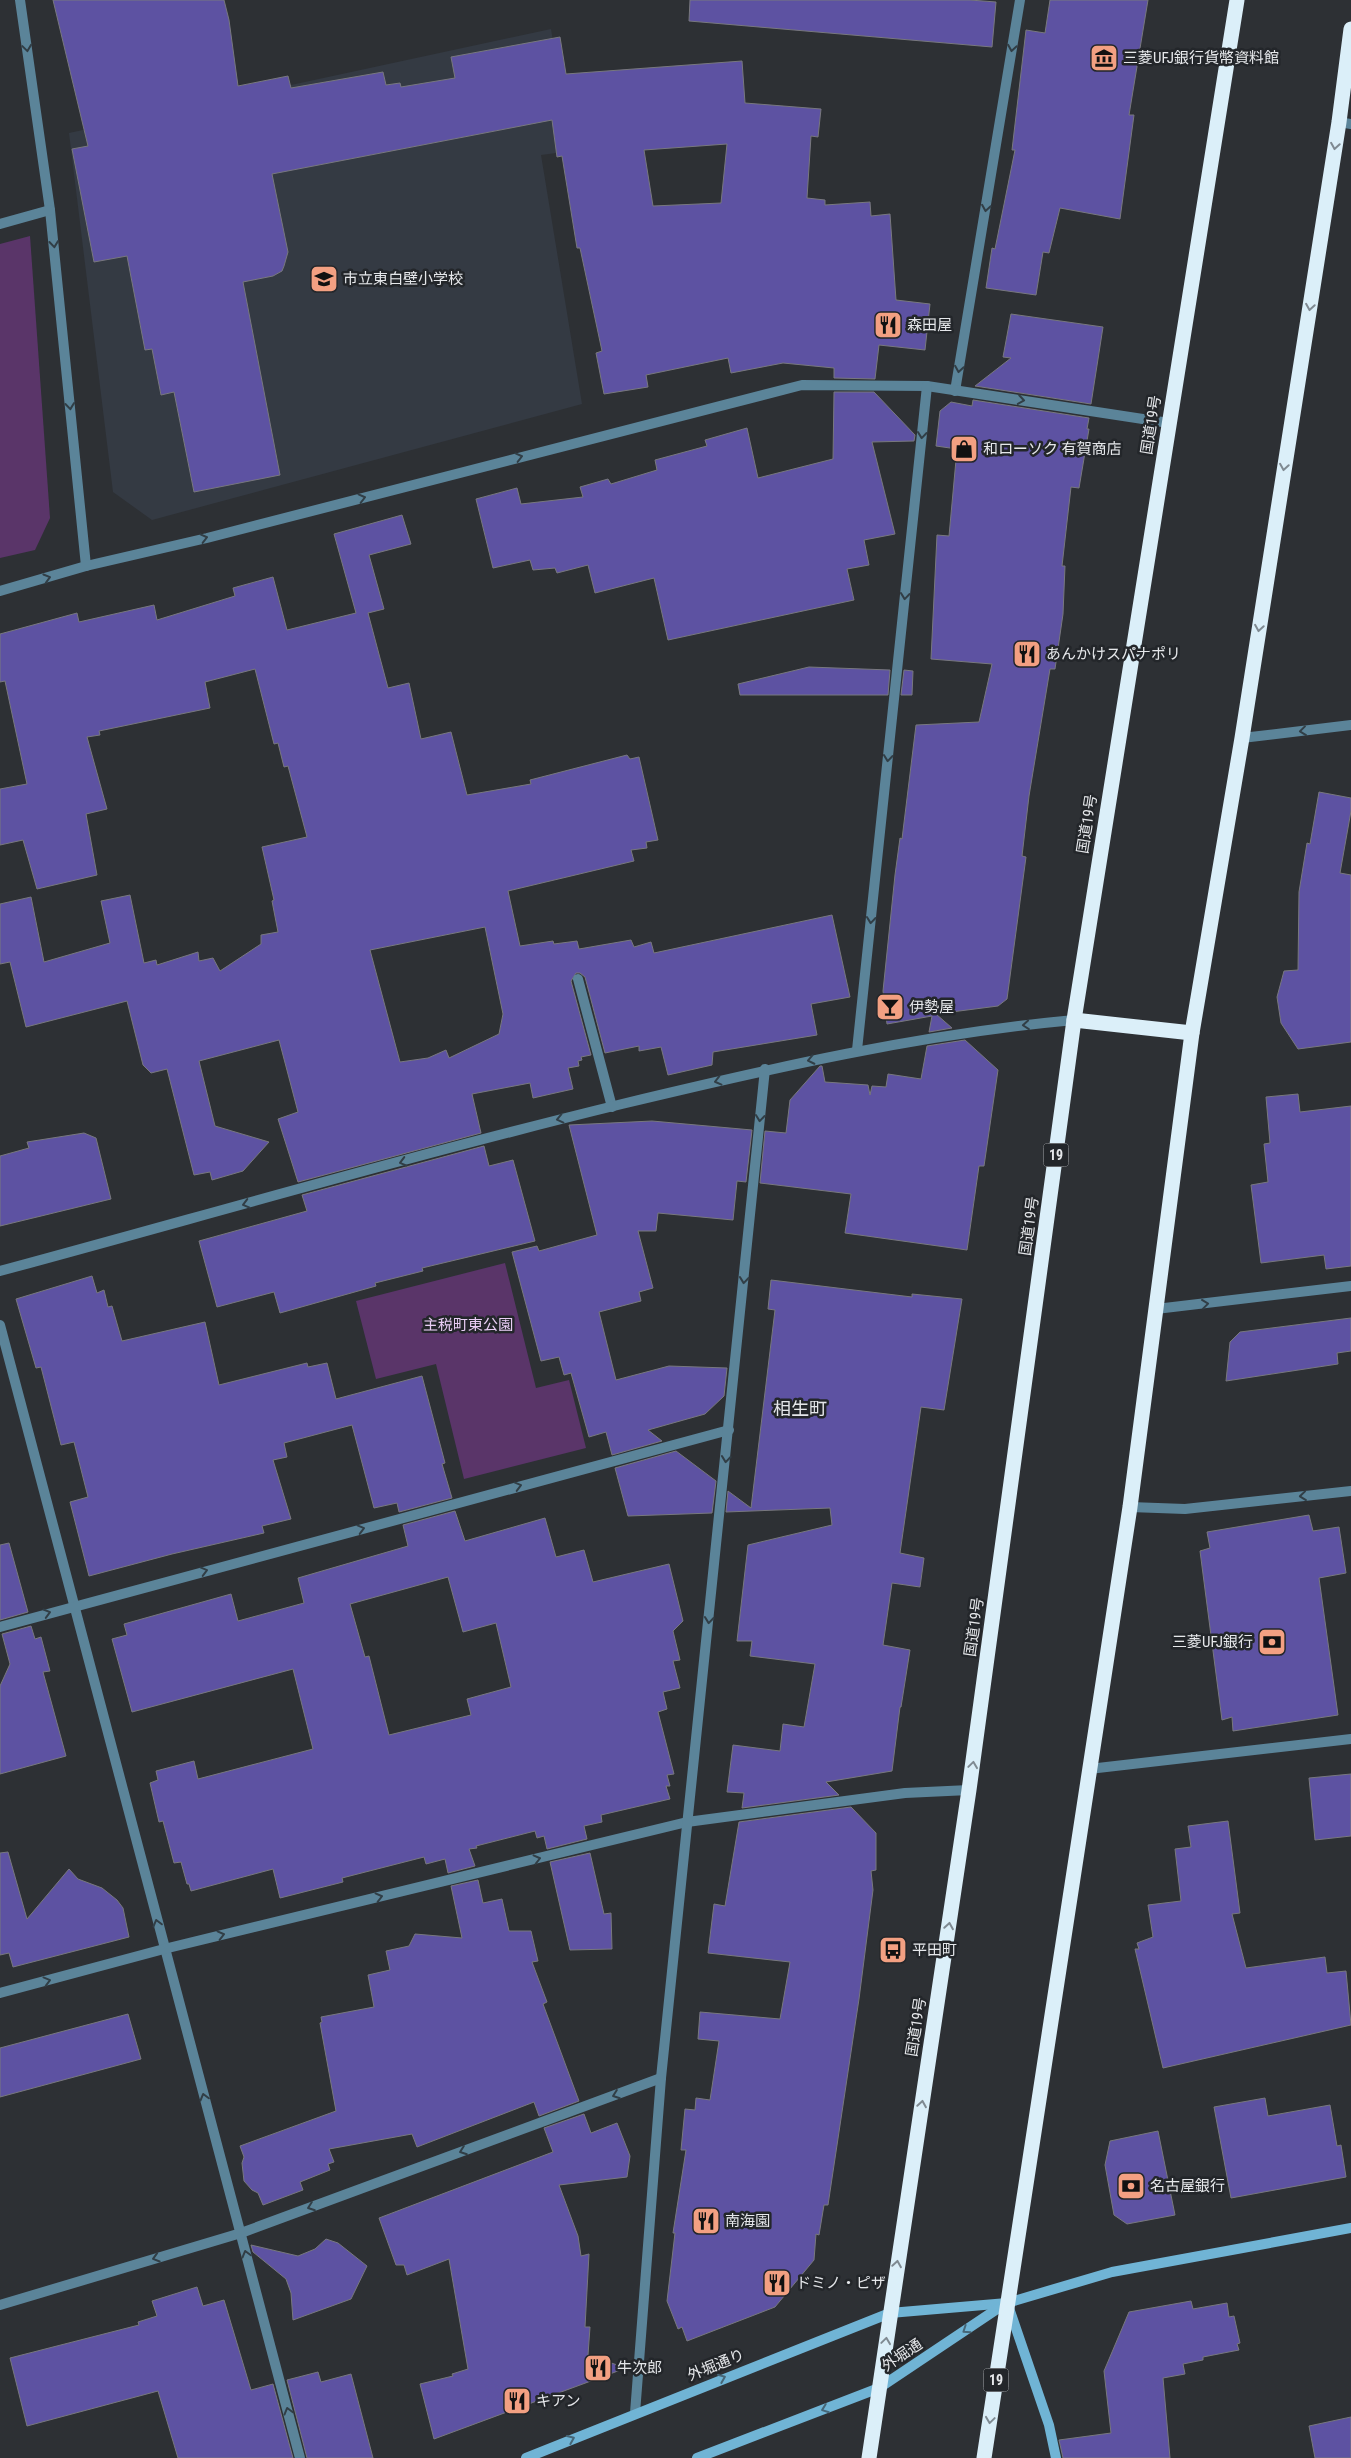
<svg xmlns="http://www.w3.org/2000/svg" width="1351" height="2458" font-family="'Roboto Condensed','Noto Sans JP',sans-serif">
	<rect width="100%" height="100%" fill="#2d3034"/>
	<polygon fill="#343a43" points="551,29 571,151 541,155 582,404 152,520 113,492 69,133"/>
	<g fill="#5a3569">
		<polygon points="30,236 50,518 35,550 0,558 0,244"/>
		<polygon points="505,1263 536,1388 569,1380 586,1448 464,1479 436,1364 376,1379 356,1301"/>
	</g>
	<g fill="#5d52a2" stroke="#78787e" fill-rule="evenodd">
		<path d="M53,0H224L229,20L238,86L288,76L291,88L383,72L386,85L400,83L401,87L455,78L451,57L560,37L566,74L742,61L745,103L821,109L818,137L811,136L807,198L825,200V205L870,202L871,216L890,214L896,300L930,304L925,350L879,345L875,379L834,378V368L783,363L731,373L728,358L646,375L648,387L604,394L596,353L602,351L580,248H577L562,156L557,157L552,120L272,174L288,252L284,266L282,271L273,276L243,282L280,475L194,492L174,392L161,395L152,349L145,350L127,256L94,262L72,149L88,146ZM727,144L721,203L653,206L644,150Z"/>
		<polygon points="690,0 970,0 996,2 992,47 689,21"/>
		<polygon points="1050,0 1148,0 1129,115 1134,115 1120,219 1060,208 1049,253 1043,252 1036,295 986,288 992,248 995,249 1015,150 1012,150 1026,30 1045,33"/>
		<polygon points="1011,314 1103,327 1091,404 975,386 1011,358 1003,357"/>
		<polygon points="834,392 874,392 915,435 914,441 872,442 895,534 864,540 869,565 847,569 854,600 668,640 654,578 595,593 588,565 557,573 555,568 533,570 530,560 493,568 476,499 517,488 521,504 583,497 580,487 608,479 611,484 657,470 655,460 707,446 705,440 747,428 758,478 833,459"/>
		<polygon points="973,400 1089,418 1087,429 1089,429 1079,488 1071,487 1062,566 1065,566 1063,614 1055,669 1050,669 1029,796 1022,856 1026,857 1007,999 998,1006 936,1014 952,1028 929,1032 932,1016 887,1024 883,991 895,875 900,838 902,839 916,725 979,722 992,664 931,659 937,535 949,536 957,449 936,446 940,411 951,402 972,406"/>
		<path d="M402,515L411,544L369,555L384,609L368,613L388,688L409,683L421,739L451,732L467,795L531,784L530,780L627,755L630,759L639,757L658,840L646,842L647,848L631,850L634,861L508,891L520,946L553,941L554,944L577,941L579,949L631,940L634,947L651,942L654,953L832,915L850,997L811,1004L817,1035L713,1052L712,1065L668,1075L661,1047L639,1051V1046L605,1053L585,977L580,973H576L571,981L591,1055L581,1057L582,1060L578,1061L579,1066L568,1068L573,1089L533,1098L530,1083L472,1094L481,1133L298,1182L278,1119L298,1112L279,1040L199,1061L215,1126L269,1142L243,1171L212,1180L210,1172L194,1175L167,1069L151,1073L143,1065L127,1001L26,1027L10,962L0,964V904L31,897L44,962L110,943L101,901L130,895L144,963L156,960L157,965L198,952L199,961L213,958L220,971L261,944V935L278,932L272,901L274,900L262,847L307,837L288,766L284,767L278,743L274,744L255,669L205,682L210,708L99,731L100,735L87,737L107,809L86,814L97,875L37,889L23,840L0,845V789L27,784L5,681L0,682V634L77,613L79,622L154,605L157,620L235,596L233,588L273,577L287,630L356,613L334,534ZM485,927L503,1014L499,1034L449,1058L446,1050L428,1058L400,1062L370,950Z"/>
		<polygon points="809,667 890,670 888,695 740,695 738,684"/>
		<polygon points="904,670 913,671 912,695 901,695"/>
		<polygon points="1319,792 1351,798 1351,811 1340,873 1351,875 1351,1042 1298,1049 1281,1023 1277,997 1284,971 1298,970 1299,892 1307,843 1310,844"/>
		<polygon points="965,1040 998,1070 984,1166 979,1166 967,1250 845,1233 851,1194 760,1183 765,1131 786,1133 790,1100 820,1066 822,1066 825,1082 868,1085 870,1095 872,1086 886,1087 888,1074 921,1079 927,1046"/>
		<polygon points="1298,1094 1300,1112 1351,1106 1351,1266 1326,1269 1324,1255 1261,1263 1251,1185 1268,1182 1264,1144 1270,1143 1266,1097"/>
		<polygon points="652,1121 752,1130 746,1182 737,1181 733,1220 658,1213 656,1231 638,1231 653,1288 639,1292 641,1301 599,1312 616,1380 669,1366 727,1368 724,1396 705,1414 648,1430 662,1441 612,1455 606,1432 589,1437 571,1373 564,1375 559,1357 541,1361 512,1252 537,1246 539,1251 597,1235 569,1125"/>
		<polygon points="84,1133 96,1138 111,1199 0,1226 0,1156 29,1148 27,1142"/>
		<polygon points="484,1146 489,1166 513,1160 535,1241 422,1268 423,1271 375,1283 376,1286 280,1313 274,1292 217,1307 199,1241 307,1211 302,1195"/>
		<polygon points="92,1276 97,1293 104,1290 108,1307 112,1306 122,1341 205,1322 219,1385 307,1363 308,1367 327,1363 336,1399 422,1376 445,1463 442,1464 452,1498 399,1512 397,1503 374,1508 352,1425 284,1443 287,1457 273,1460 291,1519 262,1526 264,1533 172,1554 89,1576 70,1502 88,1497 74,1442 61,1445 41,1367 36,1368 16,1299"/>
		<polygon points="771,1280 912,1297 912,1294 962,1299 944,1410 921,1407 900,1553 924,1558 920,1587 892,1583 883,1645 910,1650 901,1707 900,1707 892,1771 826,1782 839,1795 742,1808 744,1793 727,1792 733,1745 780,1751 783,1724 804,1727 815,1664 750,1656 752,1641 737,1641 748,1545 832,1525 830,1508 726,1512 728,1491 751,1508 775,1310 768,1309"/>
		<polygon points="1351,1318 1351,1351 1337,1353 1338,1364 1226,1381 1230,1342 1240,1332"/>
		<polygon points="676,1451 716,1481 712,1513 628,1516 615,1468"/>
		<path d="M455,1511L465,1541L545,1518L556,1557L584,1550L593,1582L669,1564L683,1621L673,1631L680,1660L673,1661L680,1688L663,1692L667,1709L658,1712L674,1774L667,1775L670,1786H666L670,1799L601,1815L602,1822L584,1826L587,1839L547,1849L544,1836L537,1838L535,1831L476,1846L477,1848L469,1849L475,1866L448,1873L445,1859L426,1864L424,1857L342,1878L343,1882L280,1898L273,1869L191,1891L189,1884H187L181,1862L174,1863L163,1821L159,1822L150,1783L158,1780L156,1771L194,1761L198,1779L313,1749L293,1669L132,1712L112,1639L127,1635L124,1624L231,1594L238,1621L304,1603L298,1578L408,1546L403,1525ZM448,1577L463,1632L496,1623L511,1687L467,1699L471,1715L389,1735L369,1656L365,1657L350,1604Z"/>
		<polygon points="1309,1515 1313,1531 1339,1527 1346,1573 1319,1578 1338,1715 1233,1731 1232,1717 1222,1720 1200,1551 1210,1548 1207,1532"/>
		<polygon points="9,1543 28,1612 0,1620 0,1545"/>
		<polygon points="31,1626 35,1639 41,1637 50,1671 43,1672 66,1756 0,1774 0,1686 10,1664 2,1634"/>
		<polygon points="1351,1774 1351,1836 1315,1840 1309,1778"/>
		<polygon points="851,1807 876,1833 876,1870 871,1871 873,1890 859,1999 828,2205 824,2205 819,2235 816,2234 814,2260 775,2307 687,2341 682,2327 678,2329 667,2301 675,2233 673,2233 686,2150 681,2150 685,2109 695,2110 696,2098 710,2100 719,2041 698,2039 700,2012 780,2019 790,1962 708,1953 714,1904 725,1906 739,1822"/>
		<polygon points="1228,1821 1240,1913 1232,1914 1246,1968 1325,1957 1327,1973 1346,1971 1351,2025 1163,2068 1135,1949 1139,1949 1137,1943 1153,1937 1148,1905 1181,1901 1175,1849 1191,1847 1188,1826"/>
		<polygon points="8,1852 27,1919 69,1869 78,1879 102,1888 117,1900 123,1908 129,1937 13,1967 9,1953 0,1955 0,1853"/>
		<polygon points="590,1853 604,1914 611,1913 612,1949 570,1950 550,1862"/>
		<polygon points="478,1880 483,1903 502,1899 509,1931 531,1931 538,1961 532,1962 547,2002 543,2004 579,2101 539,2116 534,2102 417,2147 412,2134 329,2149 334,2162 328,2164 330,2170 300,2182 303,2190 263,2205 258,2193 252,2190 244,2181 242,2163 244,2157 240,2146 336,2111 320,2023 322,2022 321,2017 374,2007 368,1975 390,1970 386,1951 409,1946 415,1934 462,1938 451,1886"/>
		<polygon points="128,2014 141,2059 0,2097 0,2048"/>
		<polygon points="1265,2098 1268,2116 1330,2105 1337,2146 1341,2145 1346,2177 1231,2198 1214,2107"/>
		<polygon points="584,2114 591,2133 617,2123 630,2156 627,2177 559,2185 578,2236 581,2256 589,2254 585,2327 590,2327 588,2355 626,2368 434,2439 420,2384 453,2376 452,2374 468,2369 449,2259 407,2275 404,2265 396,2265 379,2218 553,2152 544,2128"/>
		<polygon points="1158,2131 1175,2215 1127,2224 1114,2215 1105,2165 1110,2141"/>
		<polygon points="326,2239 338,2243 367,2266 351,2299 293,2320 291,2293 286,2279 253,2252 251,2245 298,2256 315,2249"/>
		<polygon points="197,2287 203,2306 224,2300 251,2390 273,2384 293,2458 178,2458 158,2391 27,2426 10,2358 139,2325 138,2322 157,2316 152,2301"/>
		<polygon points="1191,2301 1193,2309 1227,2303 1229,2317 1234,2316 1240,2343 1237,2344 1239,2350 1203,2357 1203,2360 1183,2364 1185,2374 1163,2378 1170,2458 1063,2458 1059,2440 1111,2433 1104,2371 1129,2312"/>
		<polygon points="318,2372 321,2382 351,2374 373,2458 307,2458 287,2380"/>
		<polygon points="1351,2417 1351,2458 1315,2458 1309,2426"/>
	</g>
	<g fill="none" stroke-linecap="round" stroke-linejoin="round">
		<g stroke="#5b8499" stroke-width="10">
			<polyline points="20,0 50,210 86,566"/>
			<polyline points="1339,122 1351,124"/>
			<polyline points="0,224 50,210"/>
			<polyline points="955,391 1020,0"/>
			<polyline points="0,591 86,566 207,538 802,385 927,386 1169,423"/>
			<polyline points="1242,738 1351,725"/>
			<polyline points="578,979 612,1107"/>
			<polyline points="857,1050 927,386"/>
			<path d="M0,1271C207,1215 413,1155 622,1104C772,1068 921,1034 1074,1020"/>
			<polyline points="1156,1309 1351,1286"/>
			<polyline points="0,1325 300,2458"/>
			<polyline points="1130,1507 1185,1509 1351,1491"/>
			<polyline points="0,1627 729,1430"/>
			<polyline points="1089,1769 1351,1739"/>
			<polyline points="0,1993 164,1949 687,1822 905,1793 969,1790"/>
			<polyline points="0,2305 241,2233 661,2078"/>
			<polyline points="635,2413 661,2078 765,1069"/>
		</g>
		<g stroke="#70b4d5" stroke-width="10">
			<polyline points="1009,2308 1049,2425 1056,2458"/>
			<polyline points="526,2458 890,2313 1007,2303 1112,2272 1351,2228"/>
			<polyline points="697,2458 879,2388 1006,2303"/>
		</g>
		<g stroke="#dbeff9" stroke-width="15">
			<polyline points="1074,1020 1192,1033"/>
			<polyline points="869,2458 969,1790 1074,1020 1237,0"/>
			<polyline points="984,2458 1130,1507 1192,1033 1242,738 1339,122 1351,29"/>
		</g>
	</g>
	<defs><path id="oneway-chevron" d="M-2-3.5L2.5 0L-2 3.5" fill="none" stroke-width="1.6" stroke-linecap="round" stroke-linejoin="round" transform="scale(1.25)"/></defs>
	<g stroke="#313e46">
		<use href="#oneway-chevron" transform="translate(27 48) rotate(82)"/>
		<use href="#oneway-chevron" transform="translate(1012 48) rotate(99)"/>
		<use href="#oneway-chevron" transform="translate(986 208) rotate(99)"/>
		<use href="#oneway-chevron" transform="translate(54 244) rotate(84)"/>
		<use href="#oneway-chevron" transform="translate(959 369) rotate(99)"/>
		<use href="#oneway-chevron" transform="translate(1021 400) rotate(9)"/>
		<use href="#oneway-chevron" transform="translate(70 406) rotate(84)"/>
		<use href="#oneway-chevron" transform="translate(922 435) rotate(96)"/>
		<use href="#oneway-chevron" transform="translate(519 457) rotate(-14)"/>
		<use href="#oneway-chevron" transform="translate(362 498) rotate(-14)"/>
		<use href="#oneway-chevron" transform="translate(204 538) rotate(-14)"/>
		<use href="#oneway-chevron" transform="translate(47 578) rotate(-16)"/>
		<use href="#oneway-chevron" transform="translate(905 596) rotate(96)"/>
		<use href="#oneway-chevron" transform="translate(1303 731) rotate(173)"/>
		<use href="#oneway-chevron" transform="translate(888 758) rotate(96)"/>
		<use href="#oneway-chevron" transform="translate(871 920) rotate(96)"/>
		<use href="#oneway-chevron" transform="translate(1026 1025) rotate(175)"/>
		<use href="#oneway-chevron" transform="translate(811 1060) rotate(168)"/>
		<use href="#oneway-chevron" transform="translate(718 1081) rotate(166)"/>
		<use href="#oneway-chevron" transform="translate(760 1118) rotate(96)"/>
		<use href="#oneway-chevron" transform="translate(560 1119) rotate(167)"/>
		<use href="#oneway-chevron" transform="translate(403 1162) rotate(165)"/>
		<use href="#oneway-chevron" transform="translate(246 1204) rotate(165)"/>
		<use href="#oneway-chevron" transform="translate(744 1280) rotate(96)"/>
		<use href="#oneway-chevron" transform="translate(1205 1304) rotate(-7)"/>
		<use href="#oneway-chevron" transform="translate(726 1459) rotate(96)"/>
		<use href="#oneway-chevron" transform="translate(518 1486) rotate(-15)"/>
		<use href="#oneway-chevron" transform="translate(1303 1496) rotate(174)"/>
		<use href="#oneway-chevron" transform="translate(361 1529) rotate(-15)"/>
		<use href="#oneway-chevron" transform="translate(204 1571) rotate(-15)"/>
		<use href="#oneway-chevron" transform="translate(47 1613) rotate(-16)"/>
		<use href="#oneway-chevron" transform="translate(709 1620) rotate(96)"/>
		<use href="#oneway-chevron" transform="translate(537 1859) rotate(-14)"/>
		<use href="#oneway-chevron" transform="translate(379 1897) rotate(-14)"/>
		<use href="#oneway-chevron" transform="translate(157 1923) rotate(-105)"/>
		<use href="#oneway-chevron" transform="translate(221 1935) rotate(-14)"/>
		<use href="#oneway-chevron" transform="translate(47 1981) rotate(-15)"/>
		<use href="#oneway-chevron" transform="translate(616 2095) rotate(160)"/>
		<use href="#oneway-chevron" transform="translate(204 2097) rotate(-105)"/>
		<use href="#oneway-chevron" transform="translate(463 2151) rotate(160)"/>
		<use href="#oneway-chevron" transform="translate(311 2207) rotate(160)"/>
		<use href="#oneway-chevron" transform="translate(246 2254) rotate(-105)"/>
		<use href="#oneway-chevron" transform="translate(156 2258) rotate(163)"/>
		<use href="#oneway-chevron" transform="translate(288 2411) rotate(-105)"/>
	</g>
	<g stroke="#7f8a92">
		<use href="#oneway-chevron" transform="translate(1335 146) rotate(99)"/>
		<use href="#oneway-chevron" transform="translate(1310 307) rotate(99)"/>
		<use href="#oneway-chevron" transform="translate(1284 467) rotate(99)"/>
		<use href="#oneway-chevron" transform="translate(1259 628) rotate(99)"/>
		<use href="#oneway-chevron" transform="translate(973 1765) rotate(-82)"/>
		<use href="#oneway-chevron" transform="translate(949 1926) rotate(-81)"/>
		<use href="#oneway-chevron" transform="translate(922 2104) rotate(-81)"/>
		<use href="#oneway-chevron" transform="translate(897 2264) rotate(-81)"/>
		<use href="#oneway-chevron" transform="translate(886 2341) rotate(-82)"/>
		<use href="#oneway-chevron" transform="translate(990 2420) rotate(98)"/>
	</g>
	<g stroke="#466677">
		<use href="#oneway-chevron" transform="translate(966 2330) rotate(146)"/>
		<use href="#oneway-chevron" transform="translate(722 2378) rotate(-22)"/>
		<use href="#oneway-chevron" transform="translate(825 2409) rotate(159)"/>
		<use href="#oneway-chevron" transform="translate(571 2439) rotate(-23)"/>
	</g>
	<defs>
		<symbol id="museum-square" viewBox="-11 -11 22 22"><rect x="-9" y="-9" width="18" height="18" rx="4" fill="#f3a082" stroke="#23262a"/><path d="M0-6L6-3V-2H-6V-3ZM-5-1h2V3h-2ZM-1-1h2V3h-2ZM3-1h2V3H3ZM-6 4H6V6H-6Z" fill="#111"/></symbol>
		<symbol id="school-square" viewBox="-11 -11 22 22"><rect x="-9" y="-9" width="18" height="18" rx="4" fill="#f3a082" stroke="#23262a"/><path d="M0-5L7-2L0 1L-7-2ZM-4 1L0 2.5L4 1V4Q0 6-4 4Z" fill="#111"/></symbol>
		<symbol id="restaurant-square" viewBox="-11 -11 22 22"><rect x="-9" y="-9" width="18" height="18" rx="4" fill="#f3a082" stroke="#23262a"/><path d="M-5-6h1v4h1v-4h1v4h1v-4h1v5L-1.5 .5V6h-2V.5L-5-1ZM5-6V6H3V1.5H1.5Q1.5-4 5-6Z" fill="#111"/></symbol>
		<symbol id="shop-square" viewBox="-11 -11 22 22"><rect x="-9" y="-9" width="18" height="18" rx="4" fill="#f3a082" stroke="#23262a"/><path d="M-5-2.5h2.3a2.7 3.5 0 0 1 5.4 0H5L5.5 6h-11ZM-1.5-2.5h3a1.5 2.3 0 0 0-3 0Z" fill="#111"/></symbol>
		<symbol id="bar-square" viewBox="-11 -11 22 22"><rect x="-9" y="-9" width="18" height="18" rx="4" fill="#f3a082" stroke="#23262a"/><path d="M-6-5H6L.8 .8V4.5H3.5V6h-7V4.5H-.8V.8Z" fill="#111"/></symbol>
		<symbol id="bank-square" viewBox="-11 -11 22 22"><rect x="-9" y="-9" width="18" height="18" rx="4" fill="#f3a082" stroke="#23262a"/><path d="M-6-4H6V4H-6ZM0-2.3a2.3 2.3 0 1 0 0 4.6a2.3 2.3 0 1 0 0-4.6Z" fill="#111"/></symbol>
		<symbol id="bus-square" viewBox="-11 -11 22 22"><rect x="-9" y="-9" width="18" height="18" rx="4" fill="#f3a082" stroke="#23262a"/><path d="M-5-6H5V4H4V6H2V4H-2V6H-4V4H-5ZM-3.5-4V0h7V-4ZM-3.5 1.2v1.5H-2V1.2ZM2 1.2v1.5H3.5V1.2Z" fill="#111"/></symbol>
	</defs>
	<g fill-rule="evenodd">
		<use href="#museum-square" x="1088" y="42" width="32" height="32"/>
		<use href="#school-square" x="308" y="263" width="32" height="32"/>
		<use href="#restaurant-square" x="872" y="309" width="32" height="32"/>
		<use href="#shop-square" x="948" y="433" width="32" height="32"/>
		<use href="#restaurant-square" x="1011" y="638" width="32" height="32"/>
		<use href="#bar-square" x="874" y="991" width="32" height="32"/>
		<use href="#bank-square" x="1256" y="1626" width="32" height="32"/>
		<use href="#bus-square" x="877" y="1934" width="32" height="32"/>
		<use href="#bank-square" x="1115" y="2170" width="32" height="32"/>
		<use href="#restaurant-square" x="690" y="2205" width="32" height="32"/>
		<use href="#restaurant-square" x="761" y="2267" width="32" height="32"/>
		<use href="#restaurant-square" x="582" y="2352" width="32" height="32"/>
		<use href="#restaurant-square" x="501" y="2385" width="32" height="32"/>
	</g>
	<g text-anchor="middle" stroke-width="5" stroke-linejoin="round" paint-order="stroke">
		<g fill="#23262a" stroke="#abadb0" stroke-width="1">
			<rect x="1043.5" y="1143.5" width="25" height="23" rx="4"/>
			<rect x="983.5" y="2368.5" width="25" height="23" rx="4"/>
		</g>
		<g font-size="14" font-weight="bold" fill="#e5e7ea">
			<text x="1056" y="1160">19</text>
			<text x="996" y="2385">19</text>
		</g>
		<g font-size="15" fill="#e5e7ea" stroke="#23262a" text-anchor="start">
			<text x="1123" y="63">三菱UFJ銀行貨幣資料館</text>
			<text x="343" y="284">市立東白壁小学校</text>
			<text x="907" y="330">森田屋</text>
			<text x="983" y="454">和ローソク 有賀商店</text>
			<text x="1046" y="659">あんかけスパナポリ</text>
			<text x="909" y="1012">伊勢屋</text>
			<text x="1253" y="1647" text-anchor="end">三菱UFJ銀行</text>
			<text x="912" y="1955">平田町</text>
			<text x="1150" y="2191">名古屋銀行</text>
			<text x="725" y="2226">南海園</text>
			<text x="796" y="2288">ドミノ・ピザ</text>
			<text x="617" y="2373">牛次郎</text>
			<text x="536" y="2406">キアン</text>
		</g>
		<g font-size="15" fill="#e5e7ea" stroke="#23262a">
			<text transform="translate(1151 425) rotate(-81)" y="5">国道19号</text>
			<text transform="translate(1087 824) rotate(-81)" y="5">国道19号</text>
			<text transform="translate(1029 1226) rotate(-82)" y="5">国道19号</text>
			<text transform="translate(974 1627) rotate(-82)" y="5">国道19号</text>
			<text transform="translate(916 2027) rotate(-81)" y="5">国道19号</text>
			<text transform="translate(902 2355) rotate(-34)" y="5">外堀通</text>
			<text transform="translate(716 2365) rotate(-22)" y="5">外堀通り</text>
		</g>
		<g font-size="15" fill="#eacef6" stroke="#23262a">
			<text x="468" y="1330">主税町東公園</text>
		</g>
		<g font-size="18" fill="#e5e7ea" stroke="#23262a">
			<text x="800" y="1415">相生町</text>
		</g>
	</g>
</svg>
